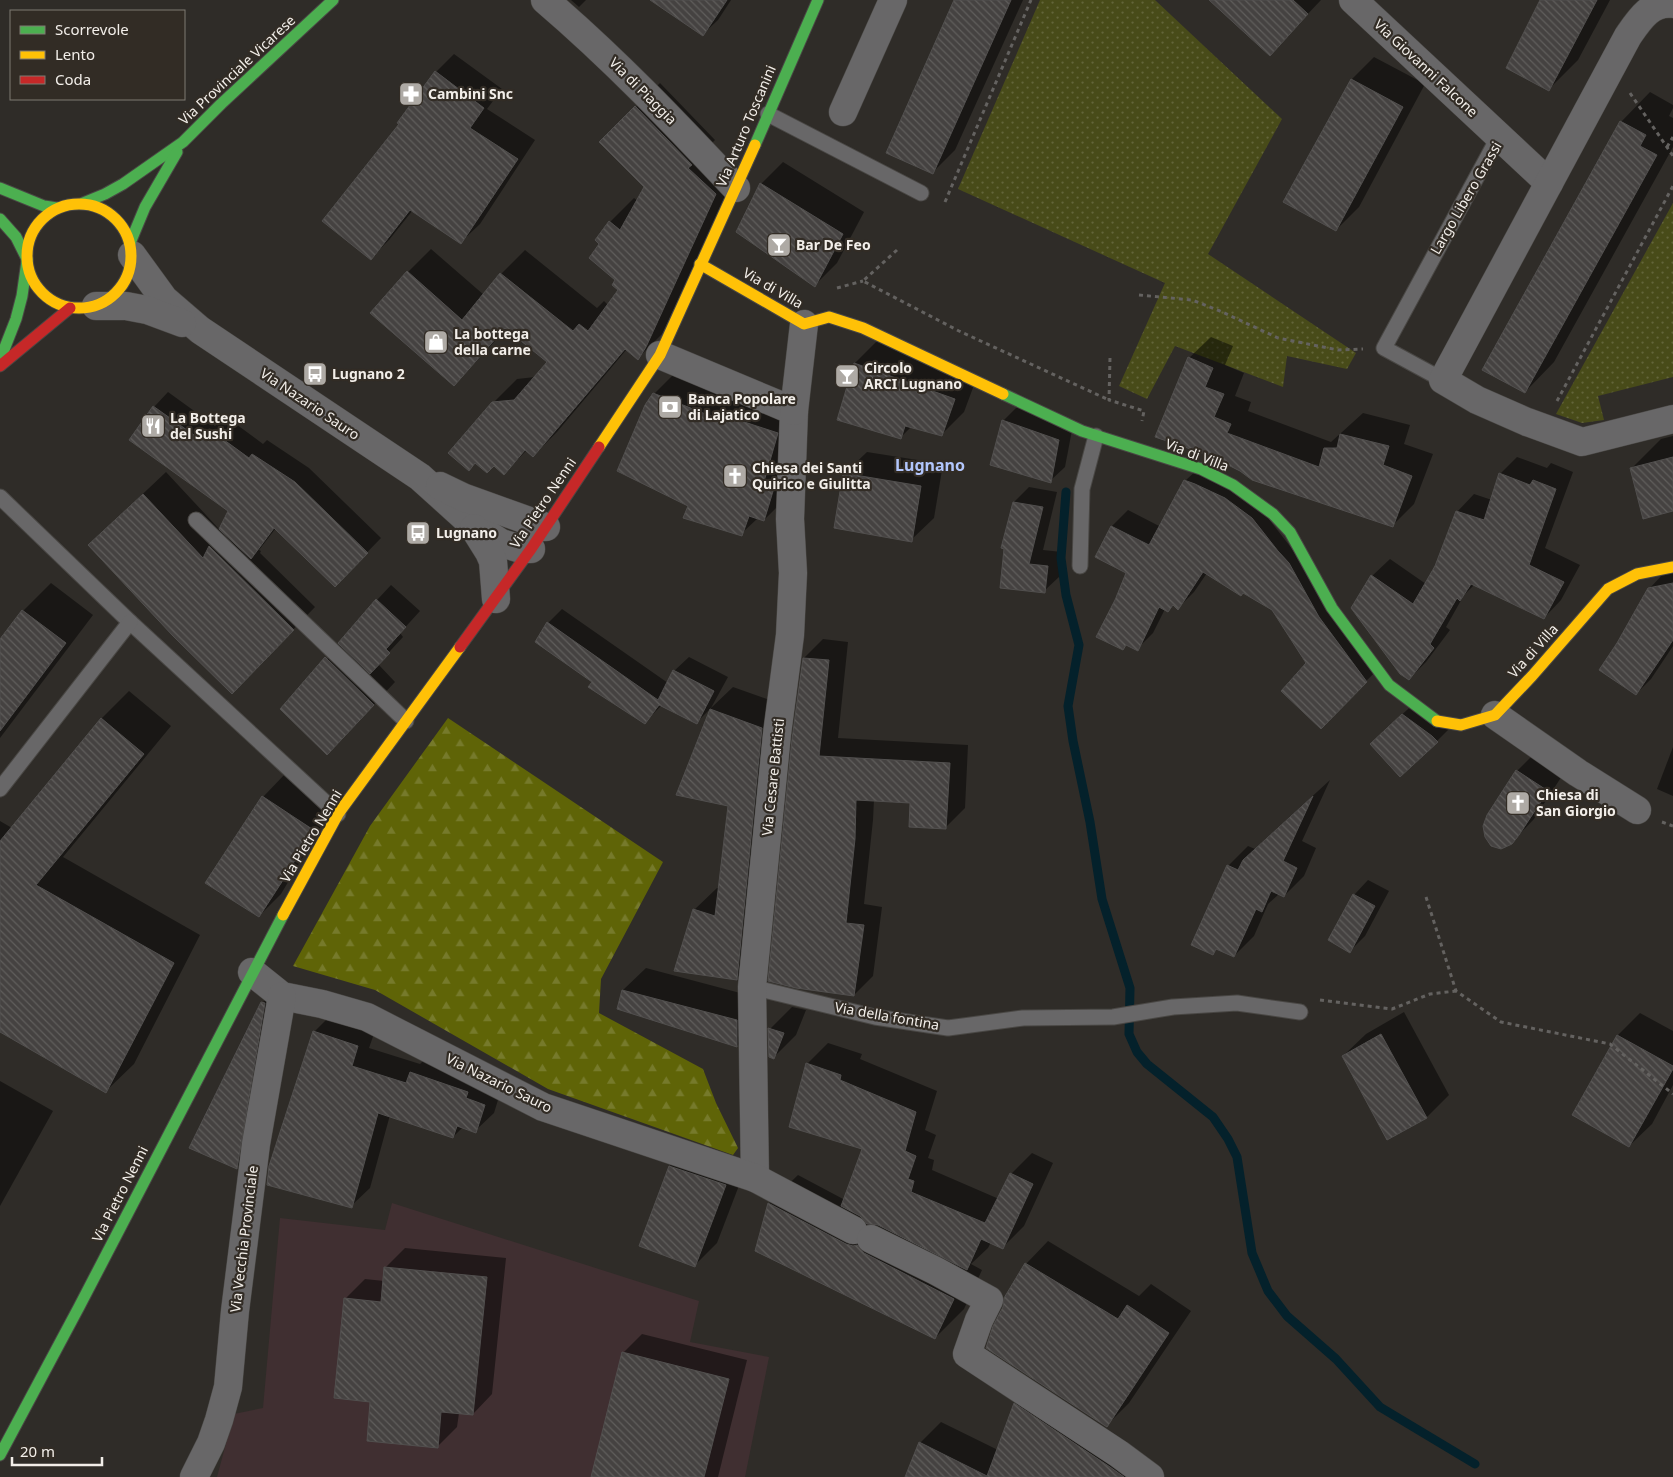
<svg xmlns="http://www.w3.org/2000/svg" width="1673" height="1477" font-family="'Noto Sans',sans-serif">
	<defs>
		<pattern id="grass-dots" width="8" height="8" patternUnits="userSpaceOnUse" patternTransform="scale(1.25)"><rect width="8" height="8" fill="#484b19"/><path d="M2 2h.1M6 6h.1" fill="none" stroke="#63653a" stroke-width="1.8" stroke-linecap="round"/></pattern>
		<pattern id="forest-firs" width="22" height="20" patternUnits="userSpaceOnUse" patternTransform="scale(1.25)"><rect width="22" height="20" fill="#5f6407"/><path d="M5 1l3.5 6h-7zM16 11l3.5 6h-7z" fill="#767a2b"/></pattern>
		<pattern id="building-back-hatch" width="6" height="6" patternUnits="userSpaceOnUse" patternTransform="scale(1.25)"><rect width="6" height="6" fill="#454241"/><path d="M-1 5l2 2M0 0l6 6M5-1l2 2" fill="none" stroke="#605e5c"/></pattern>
	</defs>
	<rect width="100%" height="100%" fill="#2f2c28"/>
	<polygon fill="#402f31" points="392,1203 699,1301 690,1342 769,1357 745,1477 217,1477 234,1414 263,1408 280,1218 385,1230"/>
	<g fill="url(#grass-dots)">
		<polygon points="1040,0 1155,0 1282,119 1208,254 1356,353 1347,369 1287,356 1283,387 1175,346 1147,399 1119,386 1165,283 958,189"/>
		<polygon points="1673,203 1673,377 1598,396 1604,420 1582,423 1556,414"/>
	</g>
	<polygon fill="url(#forest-firs)" points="448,718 663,862 601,979 599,1013 703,1069 716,1103 738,1148 733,1155 548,1089 375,990 293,966 370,826"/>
	<g fill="#0007">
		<polygon points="571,0 586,0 579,7"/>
		<polygon points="670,0 731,0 718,20 703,34"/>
		<polygon points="954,0 1023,0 955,150 933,172"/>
		<polygon points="1211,0 1321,0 1270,54"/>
		<polygon points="1541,0 1610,0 1578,60 1548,90"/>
		<polygon points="454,54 502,89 487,109 535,140 480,224 461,242 413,210 389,240 371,258 401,124 436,72"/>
		<polygon points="1374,57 1425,84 1359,207 1336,230 1285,202 1352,79"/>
		<polygon points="660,83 715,140 711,144 739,170 662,334 638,358 627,349 557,432 533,456 527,450 504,473 493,403 517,379 535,377 549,362 507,328 454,385 408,272 431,249 484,295 501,274 525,250 597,308 604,301 608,305 620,290 617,279 601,244 597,240 610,222 634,198 638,201 646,187 601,142"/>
		<polygon points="1650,92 1673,105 1673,108 1669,116 1673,118 1673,147 1554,362 1525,392 1621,122"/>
		<polygon points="783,162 864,212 837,263 815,285 761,184"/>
		<polygon points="1211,337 1233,346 1225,365 1244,373 1235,396 1251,402 1248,411 1331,442 1363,413 1410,425 1404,444 1433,454 1414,504 1392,526 1241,470 1208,454 1189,358"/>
		<polygon points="877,341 977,377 964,412 941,435 912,426 901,437 855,363"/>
		<polygon points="676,372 799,411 786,498 764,520 758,518 741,534 690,505 654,394"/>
		<polygon points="168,392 215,426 225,416 263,444 267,440 309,468 381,538 349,571 276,528 259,550 261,551 260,553 315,607 254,670 112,523 166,472 220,530 230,510 154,407"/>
		<polygon points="1018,406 1073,425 1065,467 1050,481 1003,421"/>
		<polygon points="1673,436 1673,510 1631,469 1661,439"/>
		<polygon points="867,452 943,464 934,518 911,540 844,474"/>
		<polygon points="1517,457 1547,468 1551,463 1573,472 1545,548 1580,565 1561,600 1544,618 1475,584 1464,595 1446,627 1450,630 1426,662 1409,679 1353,608 1372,576 1390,559 1426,584 1436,566 1457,512 1474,494 1492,500 1500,474"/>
		<polygon points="1202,465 1241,483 1382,665 1321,727 1308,663 1273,609 1207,573 1194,592 1178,608 1174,605 1168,611 1165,609 1153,633 1137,649 1127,644 1122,649 1128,572 1096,556 1112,526 1128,510 1161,527 1185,481"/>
		<polygon points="1029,487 1057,492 1043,550 1062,552 1059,577 1044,591 1005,548 1014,502"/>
		<polygon points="1673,572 1673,646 1651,679 1636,694 1618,644 1649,589 1664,573"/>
		<polygon points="51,583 93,615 0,738 0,641 23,611"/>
		<polygon points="391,585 420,611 400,633 403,637 378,664 395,682 349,731 282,709 341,644 339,643 377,600"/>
		<polygon points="562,609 668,683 674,671 689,657 728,677 711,708 697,722 662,705 645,722 548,623"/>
		<polygon points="823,639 848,642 838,738 968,745 965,808 946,827 912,802 874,800 873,820 864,904 882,907 873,976 854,995 804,658"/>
		<polygon points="733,687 784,705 759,956 737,978 694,910 717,888 720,889 730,805 678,794 711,708"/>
		<polygon points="129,691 171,726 63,857 200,935 134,1064 106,1091 0,1031 0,821 12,828 101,719"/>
		<polygon points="1418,700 1452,726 1437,741 1386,729"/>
		<polygon points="1673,747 1673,796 1657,789"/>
		<polygon points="1532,756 1562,776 1534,819 1511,843 1517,771"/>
		<polygon points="285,774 333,806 281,894 259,916 263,797"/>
		<polygon points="1330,780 1302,841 1316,848 1304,876 1284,896 1279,894 1268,904 1254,936 1234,956 1218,948 1213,953 1228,866 1248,846 1255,849"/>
		<polygon points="1368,880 1389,891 1365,936 1350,951 1354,895"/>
		<polygon points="646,968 759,998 759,1023 737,1046 623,990"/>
		<polygon points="285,981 287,981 259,1145 237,1167 262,1003"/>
		<polygon points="792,1007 806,1010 796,1035 774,1057 770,1029"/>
		<polygon points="1404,1012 1449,1095 1427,1117 1388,1138 1343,1056 1366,1034"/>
		<polygon points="1640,1013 1673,1031 1673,1085 1652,1124 1629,1146 1574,1115 1618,1035"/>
		<polygon points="332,1014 376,1028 369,1048 420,1064 429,1055 502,1087 494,1113 475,1131 463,1127 453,1137 390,1115 370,1188 351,1206 314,1032"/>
		<polygon points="828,1043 862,1054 860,1059 937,1091 925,1130 936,1135 928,1158 934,1160 932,1170 999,1199 1011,1174 1032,1153 1053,1163 1024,1226 1003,1247 991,1242 988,1248 971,1264 982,1270 964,1309 935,1338 756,1251 769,1203 798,1175 845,1200 863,1148 807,1064"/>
		<polygon points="0,1081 53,1111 0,1206"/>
		<polygon points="692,1144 748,1162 717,1243 694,1266 670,1166"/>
		<polygon points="1048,1241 1139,1296 1151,1284 1191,1311 1129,1403 1106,1426 1026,1264"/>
		<polygon points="405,1248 506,1258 492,1394 473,1414 459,1413 457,1427 438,1446 372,1400 345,1299 365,1279 384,1281 385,1268"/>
		<polygon points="642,1334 747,1360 718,1477 592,1477 623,1353"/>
		<polygon points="1036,1383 1135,1449 1125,1477 907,1477 920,1443 941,1422 998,1450 1015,1404"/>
	</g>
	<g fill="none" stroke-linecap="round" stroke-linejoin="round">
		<polyline stroke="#04212b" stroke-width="9" points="1066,492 1061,558 1066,595 1079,645 1068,706 1073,741 1090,822 1102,899 1130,988 1129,1034 1137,1052 1147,1064 1213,1117 1228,1139 1237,1157 1252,1253 1268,1291 1287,1316 1336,1359 1380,1407 1475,1464"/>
	</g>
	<g fill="url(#building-back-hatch)" stroke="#514f4e">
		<polygon points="650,0 727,0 703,36"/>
		<polygon points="954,0 1011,0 933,174 886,153"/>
		<polygon points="1209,0 1293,0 1308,14 1270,56"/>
		<polygon points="1540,0 1597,0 1549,91 1506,68"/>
		<polygon points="435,71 484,108 470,128 518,159 461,244 410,210 371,260 322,221 399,124 397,123"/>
		<polygon points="1351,79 1403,107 1336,231 1283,202"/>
		<polygon points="635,106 692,165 688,168 716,194 646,347 638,360 625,349 533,457 525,450 504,475 494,466 487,473 475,463 469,471 448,453 492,402 514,400 547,362 505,328 454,386 370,313 407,271 462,320 500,273 573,331 579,324 588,331 618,290 612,285 615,280 589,258 599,244 595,240 609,221 620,230 644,187 599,142"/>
		<polygon points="1620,121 1646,135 1640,146 1657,155 1525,393 1482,370"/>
		<polygon points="760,183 843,234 815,287 736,232"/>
		<polygon points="1188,357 1213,368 1205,387 1224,394 1214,417 1231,424 1227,433 1319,467 1324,448 1337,448 1340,434 1389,446 1383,465 1412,476 1393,527 1252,480 1240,471 1208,455 1155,437"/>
		<polygon points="854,363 955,399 942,436 905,426 901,439 837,420"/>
		<polygon points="653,393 728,423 729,417 778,433 763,485 774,488 764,521 749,516 742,536 683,518 688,506 617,471 645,405"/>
		<polygon points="153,406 201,440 209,429 249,458 252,454 295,482 368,553 335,587 274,528 251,559 219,529 228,511 129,440"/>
		<polygon points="1002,420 1059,440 1051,483 990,465"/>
		<polygon points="1673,457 1673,511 1643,519 1630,468"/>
		<polygon points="843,473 921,486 912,542 834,528"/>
		<polygon points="1499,473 1530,485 1533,480 1556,489 1529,565 1564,582 1544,619 1471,584 1460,601 1457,598 1430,644 1434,648 1409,680 1400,674 1351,608 1371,575 1413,604 1435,566 1456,511 1484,520"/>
		<polygon points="1184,480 1195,484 1225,498 1252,518 1278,551 1289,563 1319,617 1367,682 1321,729 1281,691 1306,663 1272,610 1243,593 1241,596 1203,572 1178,610 1173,605 1168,612 1159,607 1138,651 1126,645 1123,650 1096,637 1115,600 1126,573 1095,557 1111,526 1149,545"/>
		<polygon points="143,494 203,558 209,546 294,630 232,694 173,636 88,545"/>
		<polygon points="1013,502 1043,507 1029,564 1048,566 1045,593 1000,588 1004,549 1001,548"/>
		<polygon points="1673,583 1673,640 1636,695 1599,670 1617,643 1648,588"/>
		<polygon points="376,599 406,627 386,649 390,653 370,674 338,643"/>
		<polygon points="22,610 66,643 0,731 0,639"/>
		<polygon points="547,622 658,700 673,670 714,691 697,724 659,705 645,724 588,687 592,682 535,642"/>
		<polygon points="325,657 374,705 327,755 280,709"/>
		<polygon points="803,658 829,660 819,756 950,763 946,829 909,827 910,803 856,800 855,839 846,923 864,925 854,996 796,988 768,981 792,739"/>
		<polygon points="710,709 762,728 737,980 674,971 693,909 715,916 728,806 676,795"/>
		<polygon points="1402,714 1432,736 1438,742 1400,777 1370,744"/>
		<polygon points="101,718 144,754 36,885 174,963 106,1093 0,1032 0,841"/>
		<polygon points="1516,770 1548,791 1519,835 1512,844 1501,849 1491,846 1485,837 1483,826 1487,815"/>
		<polygon points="262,796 312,829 289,871 259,917 205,883"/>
		<polygon points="1313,796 1283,861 1297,868 1284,897 1271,891 1262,912 1256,909 1234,957 1216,949 1213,955 1191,945 1227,865 1238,870 1243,860"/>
		<polygon points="1353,894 1375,906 1350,953 1328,940"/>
		<polygon points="622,990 737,1020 737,1047 617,1009"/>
		<polygon points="261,1002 265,1003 237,1169 189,1148"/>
		<polygon points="768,1028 784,1033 774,1059 769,1057"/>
		<polygon points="313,1031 358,1046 352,1066 406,1083 410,1072 468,1092 466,1098 485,1105 476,1133 457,1126 453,1138 378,1113 352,1208 267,1185 269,1166"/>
		<polygon points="1381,1034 1427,1118 1387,1140 1342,1056"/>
		<polygon points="1617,1035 1673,1066 1673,1069 1629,1147 1572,1115"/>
		<polygon points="806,1063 841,1075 840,1080 916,1112 905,1151 916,1156 908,1179 914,1181 911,1192 985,1223 1010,1173 1033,1184 1003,1249 981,1239 967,1270 878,1225 867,1224 860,1216 841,1206 862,1149 789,1127"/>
		<polygon points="669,1166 726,1185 695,1267 639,1246"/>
		<polygon points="768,1203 846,1244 853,1246 857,1245 864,1253 954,1299 935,1339 755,1251"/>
		<polygon points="1025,1263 1118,1319 1127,1305 1169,1333 1107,1427 986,1348 993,1326 1003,1307 1004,1298"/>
		<polygon points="384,1267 487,1277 473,1415 441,1412 438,1448 367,1441 370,1402 334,1398 344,1298 381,1302"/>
		<polygon points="622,1352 729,1379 704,1477 591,1477"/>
		<polygon points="1014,1403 1110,1467 1124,1477 905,1477 919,1442 987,1476"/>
	</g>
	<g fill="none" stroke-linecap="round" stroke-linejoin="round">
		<defs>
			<g id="lane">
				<polyline points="768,114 921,193"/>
				<polyline points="1443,380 1384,348 1499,136"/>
				<polyline points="0,497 130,622 338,814"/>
				<polyline points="196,520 406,721"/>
				<polyline points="1080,566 1082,489 1096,436"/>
				<polyline points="0,789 130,622"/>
				<polyline points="752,987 875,1017 948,1028 1023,1018 1113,1017 1173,1007 1237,1003 1300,1012"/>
			</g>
			<g id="street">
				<path d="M545,0C614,59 674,122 736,188"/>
				<polyline points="1353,0 1549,183"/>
				<path d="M1673,4C1651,1 1639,20 1628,36L1443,380L1477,400L1527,422L1582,442L1673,419"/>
				<polyline points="843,112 893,0"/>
				<polyline points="132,255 164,299 200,330 420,477 472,524 501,543 521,549 531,549"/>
				<polyline points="96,306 126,306 147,310 182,323"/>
				<polyline points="660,355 794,411 790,519 793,573 790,635 777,734 752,987 755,1178"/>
				<polyline points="794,411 804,324"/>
				<polyline points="440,486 465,498 546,527"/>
				<polyline points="474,528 489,552 493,561 496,599"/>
				<polyline points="1495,715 1578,773 1637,810"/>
				<polyline points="252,972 282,996 322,1004 367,1017 543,1107 755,1178 853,1230"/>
				<polyline points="871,1239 936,1271 989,1300 979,1320 967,1354 1119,1454 1150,1477"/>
				<polyline points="194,1477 211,1443 219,1420 228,1387 235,1311 256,1144 282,996"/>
			</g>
			<g id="fast">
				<polyline points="755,145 818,0"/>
				<polyline points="0,188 44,206 57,208"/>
				<polyline points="83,203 105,194 123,184 183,142 221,104 333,0"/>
				<polyline points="0,219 16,237 27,259"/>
				<polyline points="130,243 145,207 177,152"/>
				<polyline points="0,360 16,319 22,296 27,261"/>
				<polyline points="1003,394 1082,431 1201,469 1233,485 1273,514 1290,532 1332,608 1389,685 1437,721"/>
				<polyline points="0,1455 79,1307 283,915"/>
			</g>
			<g id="slow">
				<circle cx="79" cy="256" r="52"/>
				<polyline points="700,264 804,324 829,317 863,328 1003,394"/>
				<polyline points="599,447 660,355 755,145"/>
				<polyline points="1437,721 1461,725 1495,715 1532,676 1608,589 1637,574 1673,567"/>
				<polyline points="283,915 338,814 460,647"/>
			</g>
			<g id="jam">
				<polyline points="0,366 70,308"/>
				<polyline points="460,647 531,549 599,447"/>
			</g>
		</defs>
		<use href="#lane" stroke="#494744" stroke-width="17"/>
		<use href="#street" stroke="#494744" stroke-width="29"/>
		<use href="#fast" stroke="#494744" stroke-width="13"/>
		<use href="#slow" stroke="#494744" stroke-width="13"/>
		<use href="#jam" stroke="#494744" stroke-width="13"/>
		<g stroke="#646260" stroke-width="3" stroke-dasharray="4 4" stroke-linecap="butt">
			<polyline points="1630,93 1673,156"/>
			<polyline points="1667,147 1673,137"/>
			<polyline points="945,202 1031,0"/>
			<polyline points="897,250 863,281 959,331 1109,400"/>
			<polyline points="837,288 863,281"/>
			<polyline points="1139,295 1192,300 1220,311 1278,338 1338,350 1363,349"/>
			<polyline points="1110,358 1109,400 1144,411 1142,421"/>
			<polyline points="1557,401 1673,186"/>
			<polyline points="1662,822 1673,826"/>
			<polyline points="1426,897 1456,991 1501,1022 1610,1044 1673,1094"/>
			<polyline points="1320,1000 1392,1009 1430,994 1456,991"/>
		</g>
		<use href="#lane" stroke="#686768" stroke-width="15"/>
		<use href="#street" stroke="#686768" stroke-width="28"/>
		<use href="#fast" stroke="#4caf50" stroke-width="11"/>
		<use href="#slow" stroke="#ffc107" stroke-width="11"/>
		<use href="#jam" stroke="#c62828" stroke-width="11"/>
	</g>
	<defs>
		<symbol id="pharmacy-square" viewBox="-11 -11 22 22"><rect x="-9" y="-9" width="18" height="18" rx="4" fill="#aeaaa5" stroke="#322c25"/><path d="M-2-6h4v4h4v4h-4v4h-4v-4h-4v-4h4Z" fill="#fff"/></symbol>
		<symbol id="bar-square" viewBox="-11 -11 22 22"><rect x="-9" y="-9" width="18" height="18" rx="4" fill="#aeaaa5" stroke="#322c25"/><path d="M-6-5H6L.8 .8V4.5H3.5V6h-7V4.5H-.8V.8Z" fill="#fff"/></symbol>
		<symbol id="shop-square" viewBox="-11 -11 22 22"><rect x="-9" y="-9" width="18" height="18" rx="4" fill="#aeaaa5" stroke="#322c25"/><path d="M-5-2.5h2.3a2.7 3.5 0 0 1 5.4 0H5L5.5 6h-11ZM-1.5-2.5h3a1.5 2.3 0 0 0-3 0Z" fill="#fff"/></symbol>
		<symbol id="bus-square" viewBox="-11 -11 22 22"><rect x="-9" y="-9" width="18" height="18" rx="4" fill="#aeaaa5" stroke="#322c25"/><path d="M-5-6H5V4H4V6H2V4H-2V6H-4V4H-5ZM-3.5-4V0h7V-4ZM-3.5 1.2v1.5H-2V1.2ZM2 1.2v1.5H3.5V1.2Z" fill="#fff"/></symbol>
		<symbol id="bank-square" viewBox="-11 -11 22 22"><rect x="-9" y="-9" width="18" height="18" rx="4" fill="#aeaaa5" stroke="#322c25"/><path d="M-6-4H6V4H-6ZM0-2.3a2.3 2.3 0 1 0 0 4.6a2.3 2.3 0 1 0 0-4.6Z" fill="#fff"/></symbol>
		<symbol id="restaurant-square" viewBox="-11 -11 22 22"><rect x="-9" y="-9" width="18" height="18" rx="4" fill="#aeaaa5" stroke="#322c25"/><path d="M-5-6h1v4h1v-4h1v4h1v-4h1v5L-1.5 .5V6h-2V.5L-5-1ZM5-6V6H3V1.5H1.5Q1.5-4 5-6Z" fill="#fff"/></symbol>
		<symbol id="church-square" viewBox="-11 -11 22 22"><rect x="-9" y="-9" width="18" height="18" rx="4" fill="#aeaaa5" stroke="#322c25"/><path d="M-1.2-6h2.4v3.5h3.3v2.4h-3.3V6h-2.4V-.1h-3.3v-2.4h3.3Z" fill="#fff"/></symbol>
	</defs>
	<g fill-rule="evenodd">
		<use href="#pharmacy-square" x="397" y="80" width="28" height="28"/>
		<use href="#bar-square" x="765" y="231" width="28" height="28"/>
		<use href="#shop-square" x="422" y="328" width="28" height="28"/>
		<use href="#bus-square" x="301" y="360" width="28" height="28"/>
		<use href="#bar-square" x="833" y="362" width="28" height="28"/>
		<use href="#bank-square" x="656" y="393" width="28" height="28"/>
		<use href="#restaurant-square" x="139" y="412" width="28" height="28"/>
		<use href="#church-square" x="721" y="462" width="28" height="28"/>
		<use href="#bus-square" x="404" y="519" width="28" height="28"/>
		<use href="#church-square" x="1504" y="789" width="28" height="28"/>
	</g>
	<g text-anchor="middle" stroke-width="4.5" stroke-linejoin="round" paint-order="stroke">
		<g font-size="14" fill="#f2eee9" stroke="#322c25">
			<text transform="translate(1426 68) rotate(43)" y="5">Via Giovanni Falcone</text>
			<text transform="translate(237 70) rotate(-43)" y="5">Via Provinciale Vicarese</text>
			<text transform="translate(643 91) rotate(45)" y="5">Via di Piaggia</text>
			<text transform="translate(746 126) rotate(-67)" y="5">Via Arturo Toscanini</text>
			<text transform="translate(1466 198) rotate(-60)" y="5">Largo Libero Grassi</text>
			<text transform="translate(773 288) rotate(30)" y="5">Via di Villa</text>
			<text transform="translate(310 404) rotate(34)" y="5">Via Nazario Sauro</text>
			<text transform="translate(1197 455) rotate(21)" y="5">Via di Villa</text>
			<text transform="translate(543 503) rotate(-56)" y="5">Via Pietro Nenni</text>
			<text transform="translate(1533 651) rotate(-48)" y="5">Via di Villa</text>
			<text transform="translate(773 777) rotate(-84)" y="5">Via Cesare Battisti</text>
			<text transform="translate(311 836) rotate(-59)" y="5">Via Pietro Nenni</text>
			<text transform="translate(887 1016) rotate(10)" y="5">Via della fontina</text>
			<text transform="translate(499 1083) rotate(26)" y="5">Via Nazario Sauro</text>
			<text transform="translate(120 1194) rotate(-63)" y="5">Via Pietro Nenni</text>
			<text transform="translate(244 1239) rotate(-83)" y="5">Via Vecchia Provinciale</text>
		</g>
		<g font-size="14" font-weight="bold" fill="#f2eee9" stroke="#322c25" text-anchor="start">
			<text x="428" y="99">Cambini Snc</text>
			<text x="796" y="250">Bar De Feo</text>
			<text x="454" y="339">La bottega<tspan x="454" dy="16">della carne</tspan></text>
			<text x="864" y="373">Circolo<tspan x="864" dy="16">ARCI Lugnano</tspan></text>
			<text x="332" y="379">Lugnano 2</text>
			<text x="688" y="404">Banca Popolare<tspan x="688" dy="16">di Lajatico</tspan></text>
			<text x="170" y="423">La Bottega<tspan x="170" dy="16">del Sushi</tspan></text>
			<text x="752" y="473">Chiesa dei Santi<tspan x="752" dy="16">Quirico e Giulitta</tspan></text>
			<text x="436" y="538">Lugnano</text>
			<text x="1536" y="800">Chiesa di<tspan x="1536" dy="16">San Giorgio</tspan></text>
		</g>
		<g font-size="16" font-weight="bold" fill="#b2c6fc" stroke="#322c25">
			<text x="930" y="471">Lugnano</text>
		</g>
	</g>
	<rect x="10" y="10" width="175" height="90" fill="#322c25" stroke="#7f7a73"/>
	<rect x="20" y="26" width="25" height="8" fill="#4caf50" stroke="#7f7a73"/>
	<text x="55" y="35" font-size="15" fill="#f2eee9">Scorrevole</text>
	<rect x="20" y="51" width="25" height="8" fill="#ffc107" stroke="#7f7a73"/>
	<text x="55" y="60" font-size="15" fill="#f2eee9">Lento</text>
	<rect x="20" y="76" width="25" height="8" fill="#c62828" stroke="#7f7a73"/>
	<text x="55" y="85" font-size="15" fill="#f2eee9">Coda</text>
	<path d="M12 1457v8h90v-8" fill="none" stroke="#f2eee9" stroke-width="2.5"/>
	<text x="20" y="1457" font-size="15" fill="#f2eee9" stroke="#322c25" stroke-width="4" paint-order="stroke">20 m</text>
</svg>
